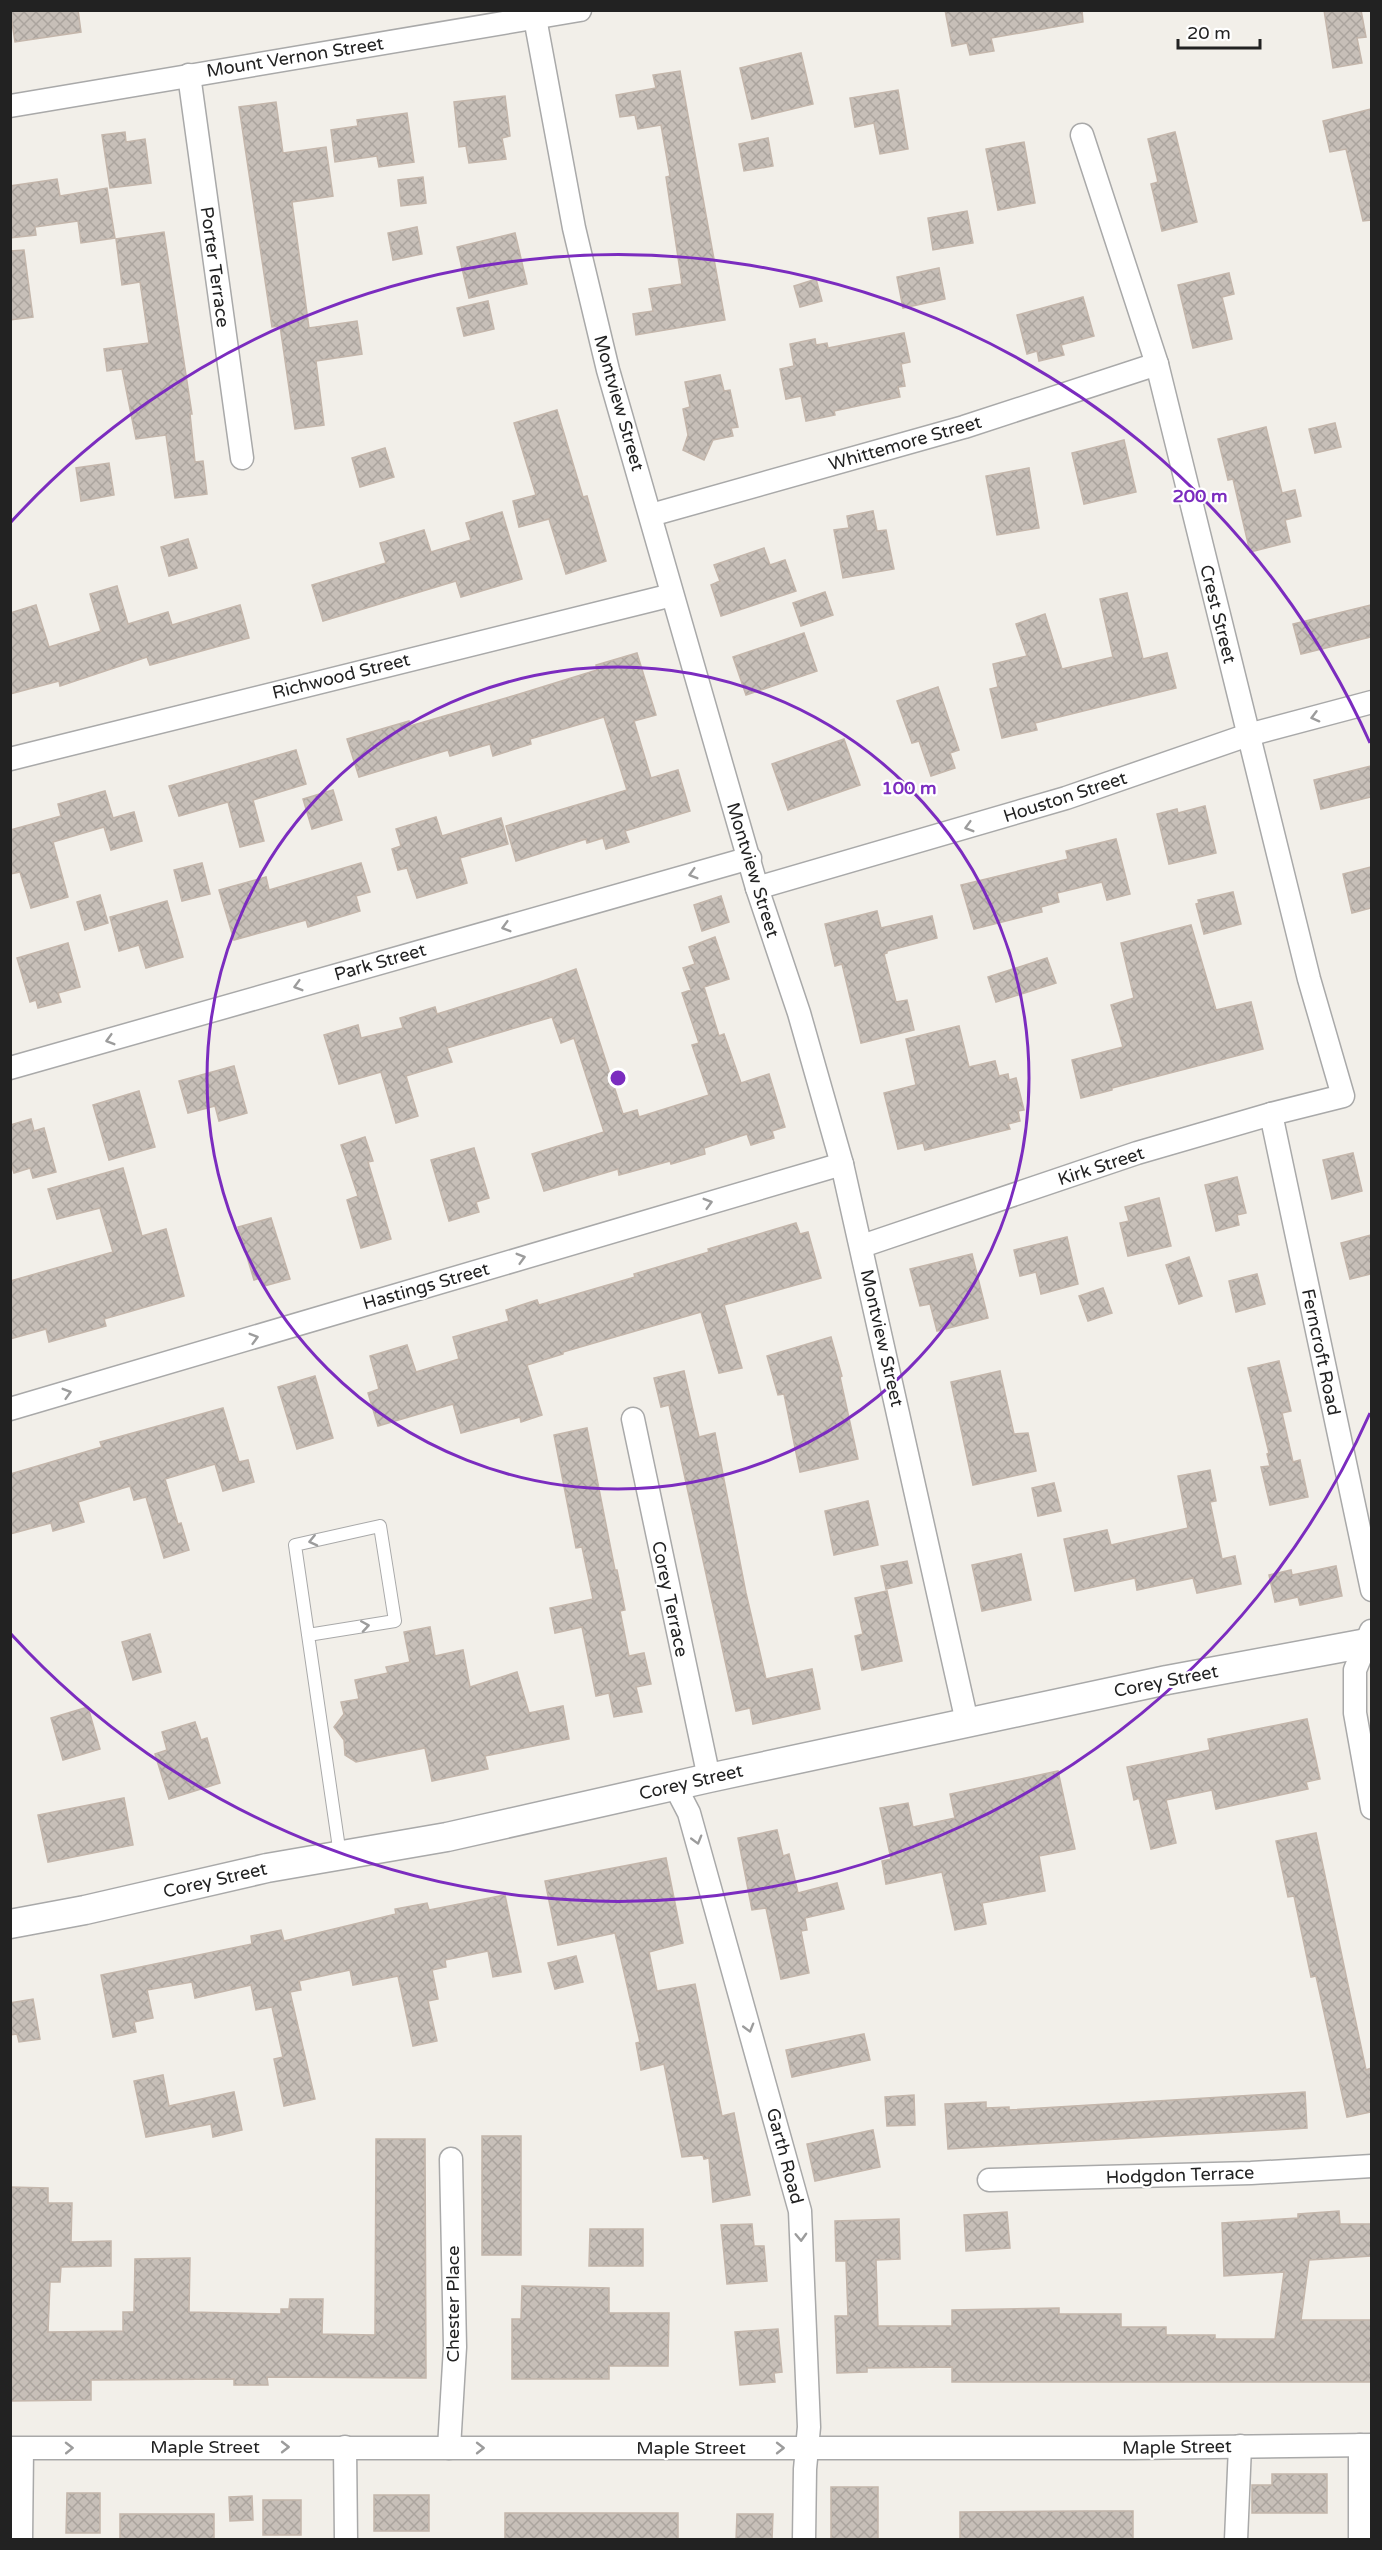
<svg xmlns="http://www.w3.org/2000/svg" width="1382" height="2550" font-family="'Varela Round',sans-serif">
	<defs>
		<pattern id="building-cross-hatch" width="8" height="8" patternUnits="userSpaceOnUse" patternTransform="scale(1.5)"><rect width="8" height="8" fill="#c7bfb8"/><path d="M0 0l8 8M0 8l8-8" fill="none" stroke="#aba49e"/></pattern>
	</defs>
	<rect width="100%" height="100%" fill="#f2efe9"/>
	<g fill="url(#building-cross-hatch)" stroke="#c4b6ab" stroke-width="1.5">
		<polygon points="10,10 78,10 81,32 15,42"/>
		<polygon points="945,10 1082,10 1083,22 991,38 994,51 970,55 967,43 952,46"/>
		<polygon points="1324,10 1361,10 1366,37 1357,38 1362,63 1333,68"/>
		<polygon points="801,53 813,104 752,119 740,68"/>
		<polygon points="680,71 725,320 636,335 633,314 653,311 649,289 682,284 666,177 670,176 661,125 638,129 635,115 620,117 616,95 656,88 653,75"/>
		<polygon points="898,90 908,149 880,154 874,123 855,127 850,98"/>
		<polygon points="505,96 510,136 502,138 506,159 469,163 466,146 459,147 454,102"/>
		<polygon points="276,102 283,153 326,147 333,196 292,202 309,328 357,321 362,354 316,361 324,425 295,429 280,326 272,327 239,107"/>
		<polygon points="1371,109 1371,220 1363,221 1346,149 1330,152 1323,121"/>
		<polygon points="407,113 414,162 379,167 377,156 335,162 331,130 358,126 357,120"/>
		<polygon points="125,132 126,142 145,139 151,183 110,188 102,135"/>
		<polygon points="1175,132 1197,222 1162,231 1151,184 1158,182 1148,139"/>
		<polygon points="768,138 773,166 744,171 739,144"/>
		<polygon points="1024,142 1035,203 998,210 986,149"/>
		<polygon points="423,177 426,203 401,206 398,180"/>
		<polygon points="57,179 60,196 107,188 115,238 81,243 78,221 35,227 36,235 10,238 10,186"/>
		<polygon points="967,211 973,243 933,250 928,218"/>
		<polygon points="417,227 422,254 393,260 388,233"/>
		<polygon points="164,232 192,414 190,414 195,462 203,461 207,494 175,498 166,435 136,439 122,369 107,371 104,349 149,343 140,282 122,285 116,239"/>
		<polygon points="515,233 527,284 469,298 457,247"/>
		<polygon points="24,250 33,317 10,320 10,251"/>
		<polygon points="939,268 945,299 903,308 897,277"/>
		<polygon points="1229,273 1234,294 1222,297 1232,339 1193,348 1178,285"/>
		<polygon points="816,279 822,301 800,307 794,286"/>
		<polygon points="1083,297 1094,336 1061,345 1064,355 1039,361 1037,351 1027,354 1017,315"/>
		<polygon points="488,301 494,329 464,336 457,308"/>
		<polygon points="904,333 910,362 901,364 905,386 898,387 900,397 834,411 835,415 806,421 801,396 786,399 780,369 794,366 790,344 815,339 816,345 827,343 828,348"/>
		<polygon points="720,375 724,391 730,390 738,427 731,428 733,436 713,440 704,460 683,450 688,435 683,409 690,407 685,382"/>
		<polygon points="557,410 583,497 587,496 606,561 566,574 549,519 519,527 513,501 536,495 514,423"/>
		<polygon points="1335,423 1341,447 1315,453 1309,429"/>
		<polygon points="1266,427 1282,493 1295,490 1301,516 1285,520 1290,542 1250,552 1233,479 1228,480 1218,439"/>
		<polygon points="1124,440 1136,492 1084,504 1072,453"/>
		<polygon points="385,448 394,477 360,487 352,458"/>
		<polygon points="109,463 114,495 81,501 76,468"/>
		<polygon points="1029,468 1039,528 997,535 986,476"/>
		<polygon points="873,511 877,531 886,530 894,569 843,578 834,530 849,528 847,516"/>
		<polygon points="502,512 522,579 461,597 456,581 323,621 312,585 386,563 380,543 424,530 431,552 471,540 466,523"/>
		<polygon points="188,539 197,568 169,576 161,547"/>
		<polygon points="764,548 770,565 785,560 796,591 721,616 711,585 720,581 714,565"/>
		<polygon points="117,586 128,624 168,612 172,625 240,605 249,638 150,665 147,657 60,686 59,681 10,694 10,613 36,605 49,647 101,631 90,594"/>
		<polygon points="825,592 833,615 801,626 793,603"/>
		<polygon points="1127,593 1143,659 1167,653 1176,688 1035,723 1037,730 1002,738 990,689 998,687 993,664 1027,656 1016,624 1045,614 1062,669 1113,657 1100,599"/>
		<polygon points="1371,605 1371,637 1301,654 1293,624"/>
		<polygon points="804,633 817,671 746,695 733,657"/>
		<polygon points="637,653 656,715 634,721 651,778 678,770 690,811 625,831 629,842 606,849 603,838 587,843 586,839 516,861 506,826 627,790 604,717 530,739 531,744 493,756 490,744 450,756 448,750 359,777 347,739 409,721 410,726 516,695 597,670 596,665"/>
		<polygon points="938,687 959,750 950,753 955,768 931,776 919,741 912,743 897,701"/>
		<polygon points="844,739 860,785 788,810 772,764"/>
		<polygon points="296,750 306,784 253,800 264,841 240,847 228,802 179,816 169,786"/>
		<polygon points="1371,766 1371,797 1321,809 1314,780"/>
		<polygon points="333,790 342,820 312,829 303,799"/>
		<polygon points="105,791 113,818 134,812 142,841 111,850 104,827 53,842 68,897 31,908 20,872 10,874 10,830 61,816 58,804"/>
		<polygon points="1205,806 1216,853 1169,864 1157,814 1177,809 1178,813"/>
		<polygon points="436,817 442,836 501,818 508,844 460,858 467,883 417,898 407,868 398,870 392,849 401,846 396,829"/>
		<polygon points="1116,839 1130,894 1107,900 1102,882 1057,893 1059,902 1041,907 1042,912 974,929 961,885 1068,859 1066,851"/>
		<polygon points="202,863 210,894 182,901 174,870"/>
		<polygon points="361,863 370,892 356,896 360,911 308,927 306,920 234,940 219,890 266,877 269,890"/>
		<polygon points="1371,867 1371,908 1352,913 1343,874"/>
		<polygon points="1233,892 1241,924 1204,934 1196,904 1199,903 1198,900"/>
		<polygon points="100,895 108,923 85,930 77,902"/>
		<polygon points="721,896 729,922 702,931 694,905"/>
		<polygon points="167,901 183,957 146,968 139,945 119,951 110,917"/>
		<polygon points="877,911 881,928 932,916 937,938 887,951 887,953 884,954 896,1002 907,1000 914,1030 861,1043 842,964 835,966 825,924"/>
		<polygon points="1191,925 1216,1010 1251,1002 1263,1049 1112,1088 1112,1090 1081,1098 1072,1060 1123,1047 1111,1005 1134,998 1121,943"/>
		<polygon points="715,937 729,979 704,987 719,1036 724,1034 741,1083 769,1074 785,1127 772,1131 774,1138 751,1145 747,1134 704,1148 705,1154 671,1164 670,1161 619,1175 618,1169 544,1191 532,1154 604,1132 574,1038 561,1043 552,1017 447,1048 452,1062 406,1076 418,1116 396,1123 381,1072 339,1084 324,1035 358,1025 361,1038 403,1028 400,1018 435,1007 437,1014 540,982 576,969 623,1114 637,1110 639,1117 709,1095 692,1045 699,1043 682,993 691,990 683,968 695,964 689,947"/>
		<polygon points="68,943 80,987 58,993 61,1002 38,1008 36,1000 30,1002 17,958"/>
		<polygon points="1047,958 1056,983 996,1002 988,977"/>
		<polygon points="959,1026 969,1067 995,1061 999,1076 1008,1074 1009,1080 1016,1078 1024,1110 1018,1111 1020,1121 1008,1124 1010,1129 925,1150 923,1143 898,1149 884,1093 916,1085 906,1039"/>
		<polygon points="234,1066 247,1113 219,1121 215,1106 188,1113 179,1081"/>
		<polygon points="139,1091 155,1147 109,1160 93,1105"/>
		<polygon points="31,1119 34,1131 44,1128 56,1172 33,1178 30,1168 14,1173 10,1160 10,1125"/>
		<polygon points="365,1137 373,1161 368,1162 391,1239 361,1248 347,1200 358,1196 341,1145"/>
		<polygon points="474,1148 489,1198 476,1202 479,1212 449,1221 431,1160"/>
		<polygon points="1353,1153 1362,1191 1332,1199 1323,1160"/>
		<polygon points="123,1168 142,1236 166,1229 184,1296 104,1319 106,1326 49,1342 46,1329 10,1339 10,1281 113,1252 100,1208 57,1219 48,1189"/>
		<polygon points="1237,1177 1246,1213 1237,1215 1239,1225 1216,1231 1205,1185"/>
		<polygon points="1159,1198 1171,1246 1128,1256 1120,1223 1129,1221 1125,1207"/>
		<polygon points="271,1218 290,1279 264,1286 261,1278 254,1280 238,1227"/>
		<polygon points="796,1223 800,1234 808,1232 821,1278 724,1305 742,1368 719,1373 701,1312 563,1352 563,1354 527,1365 542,1415 521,1422 520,1417 461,1433 453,1404 378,1426 368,1393 379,1389 370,1356 407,1345 416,1372 459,1359 453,1337 509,1321 506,1310 537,1300 539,1305 635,1277 634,1274 709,1252 708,1249"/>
		<polygon points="1371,1235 1371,1274 1350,1279 1341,1243"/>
		<polygon points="1067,1237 1078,1284 1041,1294 1036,1272 1020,1276 1014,1250"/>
		<polygon points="972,1254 988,1318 937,1331 930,1304 920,1306 910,1269"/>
		<polygon points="1189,1257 1202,1296 1179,1304 1166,1265"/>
		<polygon points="1257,1274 1265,1304 1236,1312 1229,1281"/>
		<polygon points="1103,1288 1112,1313 1088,1321 1079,1296"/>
		<polygon points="831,1337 842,1376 840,1377 858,1459 800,1472 784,1394 778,1395 767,1356"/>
		<polygon points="1279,1361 1291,1411 1282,1413 1293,1462 1300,1460 1308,1497 1270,1505 1261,1467 1270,1466 1267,1454 1269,1453 1248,1368"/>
		<polygon points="684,1371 699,1437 715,1433 746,1593 766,1679 812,1669 820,1709 753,1724 750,1708 736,1711 669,1405 661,1407 654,1378"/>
		<polygon points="1000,1371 1014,1434 1028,1433 1036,1471 973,1485 951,1382"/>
		<polygon points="315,1376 333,1438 297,1449 278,1387"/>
		<polygon points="223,1408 239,1462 248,1460 254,1482 223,1491 215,1464 165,1479 178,1524 181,1523 189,1550 164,1558 146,1497 134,1500 130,1486 78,1502 84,1522 53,1531 51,1523 10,1534 10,1474 102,1447 100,1442"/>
		<polygon points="587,1428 615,1570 617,1570 625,1610 620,1611 629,1656 644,1653 651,1684 636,1687 642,1712 614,1717 609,1693 596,1696 582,1627 555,1633 550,1608 593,1599 582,1547 576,1548 554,1435"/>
		<polygon points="1210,1470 1216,1501 1210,1502 1222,1559 1235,1556 1241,1584 1197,1593 1193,1578 1137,1590 1135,1578 1075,1591 1064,1539 1107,1530 1111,1545 1188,1528 1178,1476"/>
		<polygon points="1054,1483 1061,1511 1038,1516 1032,1488"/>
		<polygon points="868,1501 878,1545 834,1555 825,1511"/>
		<polygon points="1021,1554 1031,1600 982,1611 972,1565"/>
		<polygon points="907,1561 912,1583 886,1589 881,1566"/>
		<polygon points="1336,1566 1342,1596 1300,1605 1298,1597 1275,1602 1269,1575 1291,1570 1292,1575"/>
		<polygon points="887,1591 902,1661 862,1670 855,1636 863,1634 855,1598"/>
		<polygon points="430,1627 435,1656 463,1650 470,1687 517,1672 529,1713 563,1706 569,1739 485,1756 488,1769 432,1781 425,1748 356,1762 345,1755 344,1740 334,1727 344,1714 341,1702 359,1699 355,1680 388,1673 386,1667 410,1662 404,1632"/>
		<polygon points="150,1634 161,1672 133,1680 122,1642"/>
		<polygon points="88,1707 100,1749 63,1760 51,1718"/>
		<polygon points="1307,1719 1320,1779 1306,1782 1308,1789 1216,1809 1212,1790 1166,1800 1176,1843 1151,1849 1139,1798 1134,1800 1127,1767 1210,1750 1208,1739"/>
		<polygon points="195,1722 201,1740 207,1738 220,1783 169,1799 155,1754 167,1750 162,1732"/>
		<polygon points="1058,1771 1075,1849 1039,1856 1045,1891 982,1903 986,1924 955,1930 942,1872 886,1884 882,1861 891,1859 880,1808 908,1803 913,1827 955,1818 950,1794"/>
		<polygon points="124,1798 133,1845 48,1862 38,1815"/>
		<polygon points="777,1830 783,1856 789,1854 798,1893 837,1883 844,1909 805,1918 807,1930 801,1931 809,1973 781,1979 766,1908 752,1910 738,1838"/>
		<polygon points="1316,1833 1366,2070 1371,2068 1371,2112 1347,2117 1316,1976 1311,1977 1294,1896 1288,1897 1276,1841"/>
		<polygon points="666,1858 683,1943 649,1952 657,1991 695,1984 722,2116 734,2113 750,2195 713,2202 709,2158 704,2159 703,2155 682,2157 664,2064 641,2070 636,2043 640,2042 615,1933 558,1945 545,1881"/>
		<polygon points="505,1895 521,1972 493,1977 488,1951 445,1960 446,1967 432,1970 438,1999 428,2001 437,2041 413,2046 398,1976 353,1985 350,1970 299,1981 301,1990 290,1992 315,2099 284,2106 274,2059 283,2057 272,2007 256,2010 251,1985 195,1998 192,1982 147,1990 153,2018 134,2022 136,2032 113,2037 101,1975 252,1944 251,1936 281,1930 284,1941 396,1914 395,1909 427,1903 429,1910"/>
		<polygon points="576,1956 583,1982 555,1989 548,1963"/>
		<polygon points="33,1999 40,2039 19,2042 17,2034 10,2035 10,2003"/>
		<polygon points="864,2034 870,2060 792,2077 786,2050"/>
		<polygon points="163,2075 169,2106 234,2092 242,2130 213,2137 211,2124 146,2137 134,2081"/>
		<polygon points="1305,2092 1307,2128 948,2149 945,2104 986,2102 986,2108 1009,2107 1009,2110"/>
		<polygon points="914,2095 915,2125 887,2126 885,2097"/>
		<polygon points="873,2130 880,2167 815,2181 807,2144"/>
		<rect x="482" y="2136" width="39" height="119"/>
		<polygon points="376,2139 425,2139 426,2378 267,2377 268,2385 234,2385 234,2379 91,2380 91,2400 10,2401 10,2187 48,2188 48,2203 72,2203 71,2242 111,2241 111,2266 61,2267 60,2282 50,2282 48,2332 123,2331 123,2312 134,2312 135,2259 190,2258 189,2312 281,2314 281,2309 289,2309 290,2299 323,2299 322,2334 375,2335"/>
		<polygon points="1339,2211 1340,2224 1371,2224 1371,2256 1309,2260 1301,2320 1371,2320 1371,2382 952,2382 952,2367 867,2368 867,2372 837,2373 835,2316 848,2316 846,2261 836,2261 835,2221 899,2219 900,2259 876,2260 878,2326 952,2326 952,2310 1059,2308 1059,2314 1121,2314 1121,2327 1166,2327 1166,2335 1215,2335 1215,2339 1275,2339 1284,2272 1224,2276 1222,2223 1298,2218 1298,2214"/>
		<polygon points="1007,2212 1010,2248 966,2251 964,2215"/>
		<polygon points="752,2224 754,2246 764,2246 767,2281 727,2284 721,2225"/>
		<polygon points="590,2229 643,2229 643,2266 589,2266"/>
		<polygon points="522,2286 609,2288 609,2313 669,2313 668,2366 609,2366 609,2379 512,2379 512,2319 521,2319"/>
		<polygon points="778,2329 782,2372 774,2373 775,2382 740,2385 735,2332"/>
		<polygon points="1272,2474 1327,2474 1327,2513 1252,2513 1252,2485 1272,2485"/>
		<rect x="831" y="2487" width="47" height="53"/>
		<polygon points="67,2493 100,2493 100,2533 66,2533"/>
		<rect x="374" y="2495" width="55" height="36"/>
		<polygon points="252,2496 253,2520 230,2521 229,2497"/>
		<rect x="263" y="2500" width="38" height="35"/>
		<polygon points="1087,2511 1133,2511 1133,2539 960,2540 960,2512"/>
		<rect x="505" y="2513" width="173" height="27"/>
		<rect x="120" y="2514" width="94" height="26"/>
		<polygon points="737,2514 773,2514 772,2540 736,2540"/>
	</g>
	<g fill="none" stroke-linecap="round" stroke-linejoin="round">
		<defs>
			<polyline id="service" points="308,1635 395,1621 380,1526 295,1545 340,1855"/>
			<g id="minor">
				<polyline points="535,18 574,228 608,370 757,888 799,1013 842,1164 967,1722"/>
				<polyline points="189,75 242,458"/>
				<polyline points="10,106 580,10"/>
				<polyline points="651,515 964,427 1157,364"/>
				<polyline points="10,759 672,595"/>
				<polyline points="757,888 1066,798 1248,735 1372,702"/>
				<polyline points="10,1068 750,858"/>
				<polyline points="1271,1114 1372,1590"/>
				<polyline points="862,1246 1137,1153 1271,1114 1343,1096 1309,979 1157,364 1082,135"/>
				<polyline points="10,1409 842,1164"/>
				<polyline points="633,1419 709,1778"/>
				<polyline points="1371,1631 1355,1670 1355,1713 1372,1808"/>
				<polyline points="675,1786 689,1813 800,2211 809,2427 805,2469 804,2540"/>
				<polyline points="989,2180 1251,2173 1372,2166"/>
				<polyline points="1360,2445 1360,2540"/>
				<polyline points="345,2447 346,2540"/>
				<polyline points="10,2448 1133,2448 1372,2445"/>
				<polyline points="449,2448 455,2347 451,2159"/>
				<polyline points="21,2540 22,2449"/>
				<polyline points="1236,2540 1240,2446"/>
			</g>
			<polyline id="tertiary" points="10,1924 85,1910 267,1868 447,1837 709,1778 1167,1680 1372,1642"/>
		</defs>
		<use href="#service" stroke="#a9a9a9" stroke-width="14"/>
		<use href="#minor" stroke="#a9a9a9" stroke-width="25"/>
		<use href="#tertiary" stroke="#a9a9a9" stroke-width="31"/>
		<use href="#service" stroke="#fff" stroke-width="12"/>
		<use href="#minor" stroke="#fff" stroke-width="22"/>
		<use href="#tertiary" stroke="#fff" stroke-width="28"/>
	</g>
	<defs><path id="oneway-chevron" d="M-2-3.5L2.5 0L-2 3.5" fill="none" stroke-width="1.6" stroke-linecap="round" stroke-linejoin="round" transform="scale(1.5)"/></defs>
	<g stroke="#9c9c9c">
		<use href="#oneway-chevron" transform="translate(1315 717) rotate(165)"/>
		<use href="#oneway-chevron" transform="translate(969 827) rotate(164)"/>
		<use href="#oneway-chevron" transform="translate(693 874) rotate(164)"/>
		<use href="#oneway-chevron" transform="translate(506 927) rotate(164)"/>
		<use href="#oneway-chevron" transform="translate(298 986) rotate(164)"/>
		<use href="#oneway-chevron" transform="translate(110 1040) rotate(164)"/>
		<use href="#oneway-chevron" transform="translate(708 1203) rotate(-16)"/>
		<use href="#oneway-chevron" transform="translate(521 1258) rotate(-16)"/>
		<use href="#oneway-chevron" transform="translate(254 1338) rotate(-16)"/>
		<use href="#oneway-chevron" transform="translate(67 1393) rotate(-16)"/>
		<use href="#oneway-chevron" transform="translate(313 1541) rotate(167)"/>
		<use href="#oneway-chevron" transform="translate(365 1626) rotate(-9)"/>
		<use href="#oneway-chevron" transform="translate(697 1840) rotate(74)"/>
		<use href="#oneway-chevron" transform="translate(749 2028) rotate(74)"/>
		<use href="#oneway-chevron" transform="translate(801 2237) rotate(88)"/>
		<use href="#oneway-chevron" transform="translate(285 2447)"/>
		<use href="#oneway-chevron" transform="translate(69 2448) rotate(-1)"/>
		<use href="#oneway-chevron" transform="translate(480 2448)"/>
		<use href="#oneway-chevron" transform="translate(780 2448)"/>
	</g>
	<g fill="none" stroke="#7b2cbf" stroke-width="3">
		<circle cx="618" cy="1078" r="411"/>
		<path d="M1370 1413A823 823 0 0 1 11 1634M11 522A823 823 0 0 1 1370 743"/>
	</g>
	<g text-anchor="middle" stroke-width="4.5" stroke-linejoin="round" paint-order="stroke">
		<g font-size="18" fill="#222" stroke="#fff">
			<text transform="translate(295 57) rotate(-9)" y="6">Mount Vernon Street</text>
			<text transform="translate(215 267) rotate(82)" y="6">Porter Terrace</text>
			<text transform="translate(619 403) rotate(74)" y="6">Montview Street</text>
			<text transform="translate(905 443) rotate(-16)" y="6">Whittemore Street</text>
			<text transform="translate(1218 614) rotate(76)" y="6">Crest Street</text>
			<text transform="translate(341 676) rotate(-14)" y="6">Richwood Street</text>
			<text transform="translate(1065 797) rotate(-18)" y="6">Houston Street</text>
			<text transform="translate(753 870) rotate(73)" y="6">Montview Street</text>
			<text transform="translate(380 962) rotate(-16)" y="6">Park Street</text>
			<text transform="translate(1101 1166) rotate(-18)" y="6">Kirk Street</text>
			<text transform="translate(426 1286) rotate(-16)" y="6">Hastings Street</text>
			<text transform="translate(882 1338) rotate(77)" y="6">Montview Street</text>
			<text transform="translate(1321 1352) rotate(78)" y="6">Ferncroft Road</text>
			<text transform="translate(670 1599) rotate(78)" y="6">Corey Terrace</text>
			<text transform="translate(1166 1681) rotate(-11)" y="6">Corey Street</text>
			<text transform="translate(691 1782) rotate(-13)" y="6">Corey Street</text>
			<text transform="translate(215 1880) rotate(-13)" y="6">Corey Street</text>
			<text transform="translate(785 2156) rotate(75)" y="6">Garth Road</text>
			<text transform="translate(1180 2175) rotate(-2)" y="6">Hodgdon Terrace</text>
			<text transform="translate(453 2304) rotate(-90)" y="6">Chester Place</text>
			<text x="205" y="2453">Maple Street</text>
			<text transform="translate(1177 2447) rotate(-1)" y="6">Maple Street</text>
			<text x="691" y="2454">Maple Street</text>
		</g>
	</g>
	<circle cx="618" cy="1078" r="9" fill="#7b2cbf" stroke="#fff" stroke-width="3"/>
	<g font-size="18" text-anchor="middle" font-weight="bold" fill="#7b2cbf" stroke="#fff" stroke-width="4.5" stroke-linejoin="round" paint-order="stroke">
		<text x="1200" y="502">200 m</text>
		<text x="909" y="794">100 m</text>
	</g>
	<rect width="1382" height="2550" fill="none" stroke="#222222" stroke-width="24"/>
	<path d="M1178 39v9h82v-9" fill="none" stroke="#222222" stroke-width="3"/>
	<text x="1187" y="39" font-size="18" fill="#222222" stroke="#ffffff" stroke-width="4.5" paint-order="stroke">20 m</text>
</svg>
